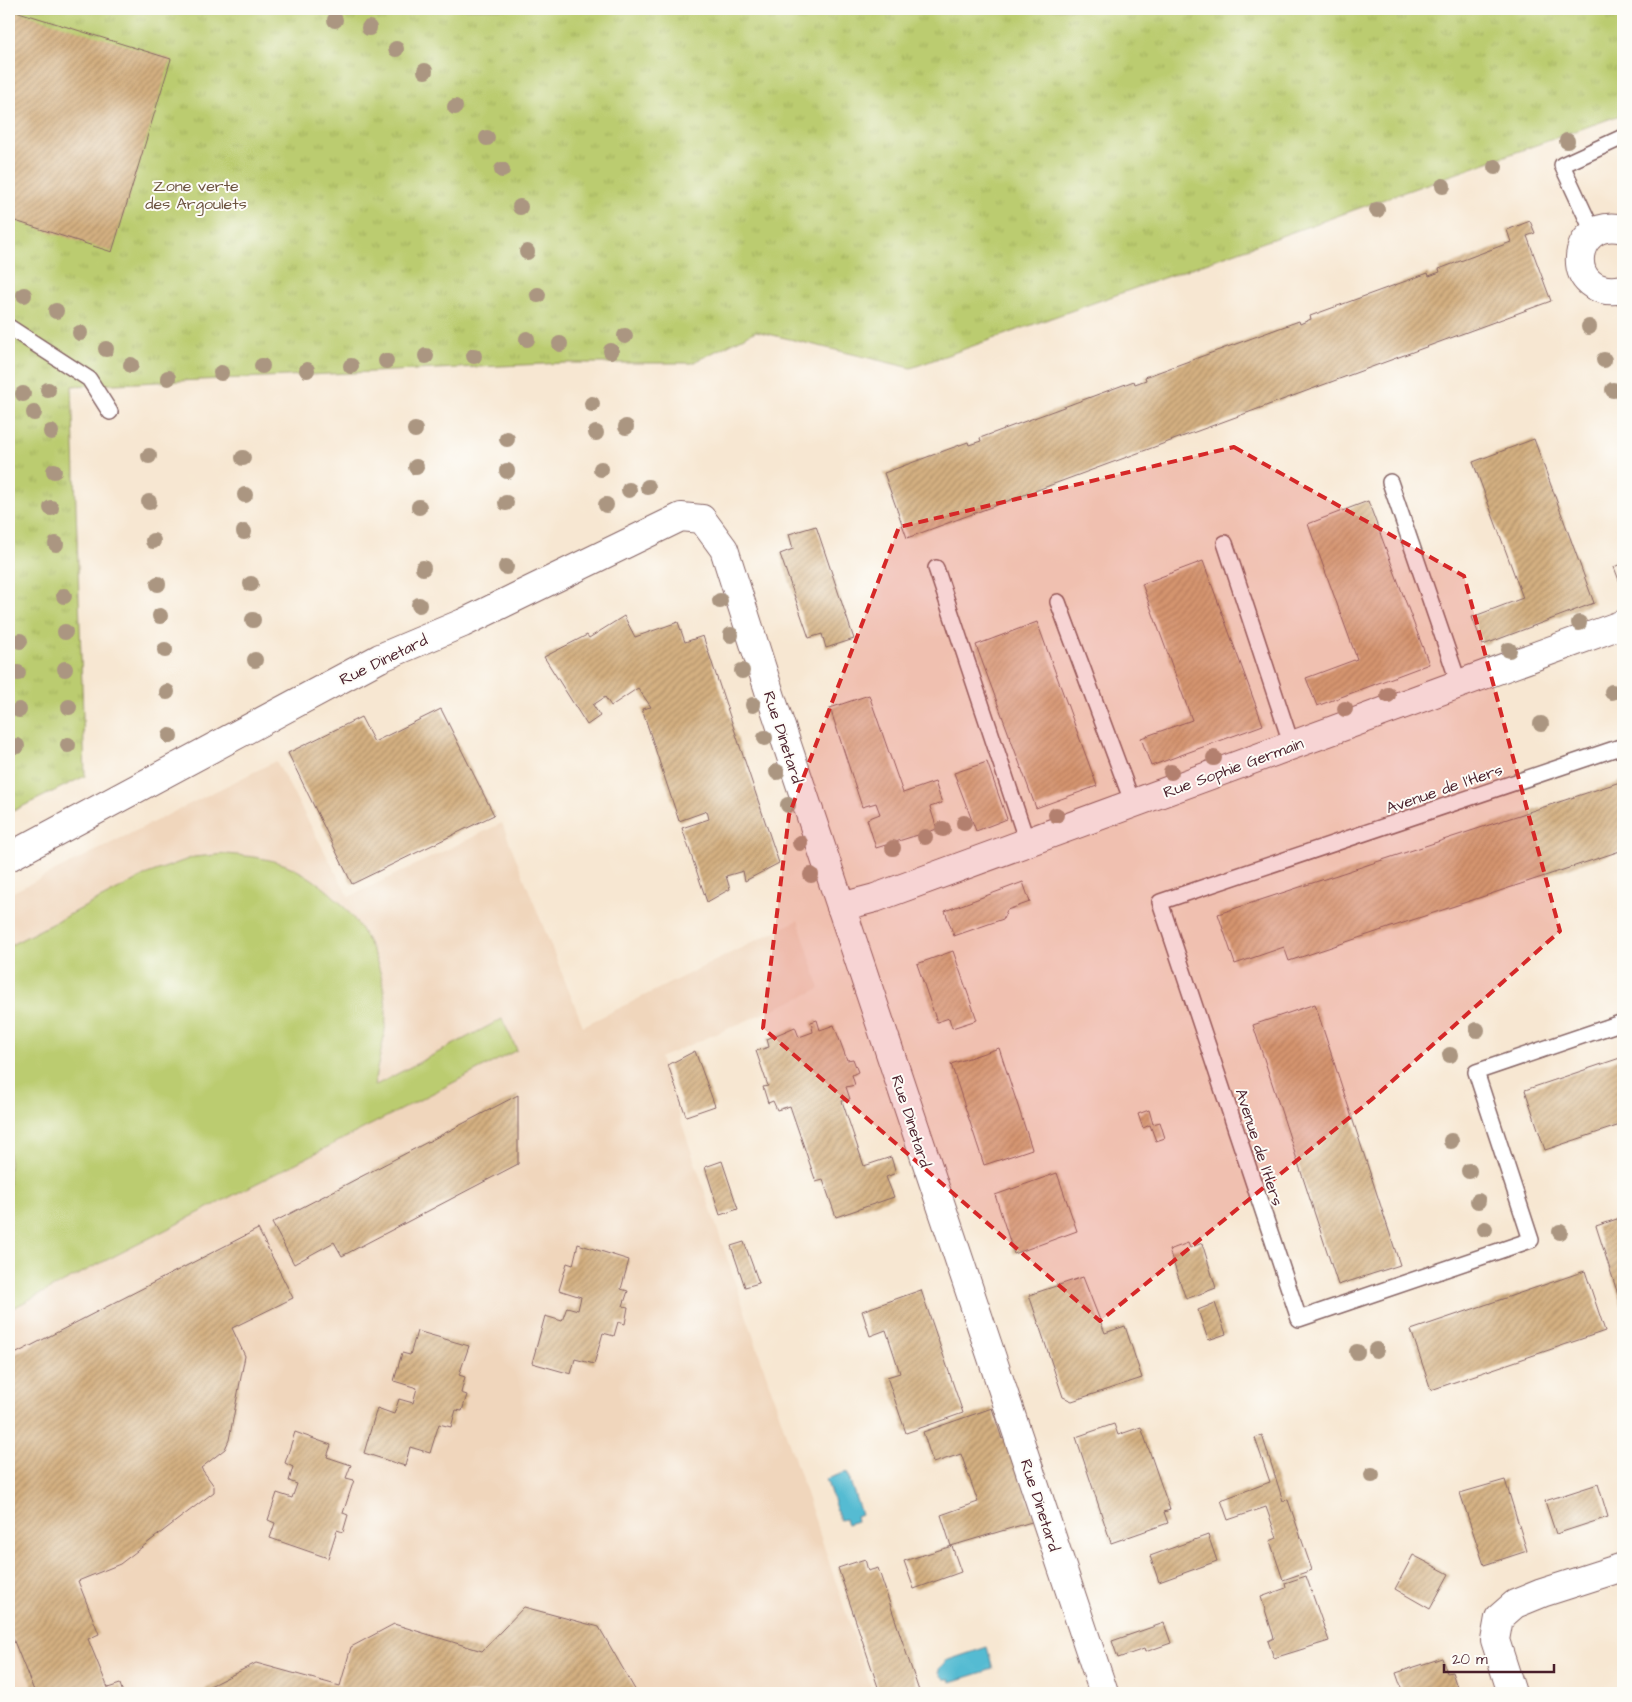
<svg xmlns="http://www.w3.org/2000/svg" width="1632" height="1702" font-family="'Architects Daughter',sans-serif">
	<defs>
		<pattern id="park-tufts" width="24" height="20" patternUnits="userSpaceOnUse" patternTransform="scale(1.25)"><rect width="24" height="20" fill="#bbcc6f"/><path d="M3 7l-1-3M5 7V3M7 7l1-3M15 17l-1-3M17 17v-4M19 17l1-3" fill="none" stroke="#a2af60"/></pattern>
		<pattern id="building-hatch" width="6" height="6" patternUnits="userSpaceOnUse" patternTransform="scale(1.25)"><rect width="6" height="6" fill="#d4b081"/><path d="M-1 1l2-2M0 6l6-6M5 7l2-2" fill="none" stroke="#ae8f6a"/></pattern>
	</defs>
	<rect width="100%" height="100%" fill="#fdfcf7"/>
	<filter id="ink" filterUnits="userSpaceOnUse"><feTurbulence type="fractalNoise" baseFrequency=".02" numOctaves="2"/><feDisplacementMap in="SourceGraphic" scale="10" xChannelSelector="R" yChannelSelector="G"/><feConvolveMatrix kernelMatrix="1 2 1 2 8 2 1 2 1" color-interpolation-filters="sRGB"/></filter>
	<filter id="wash" filterUnits="userSpaceOnUse"><feTurbulence type="fractalNoise" baseFrequency=".0096" numOctaves="4" result="noise"/><feDisplacementMap in="SourceGraphic" scale="20" xChannelSelector="R" yChannelSelector="G"/><feGaussianBlur stdDeviation="1.12" result="paint"/><feColorMatrix in="noise" values="0 0 0 0 0 0 0 0 0 0 0 0 0 0 0 0 0 1.4 0 .05"/><feComposite in="paint" operator="in"/></filter>
	<g filter="url(#wash)">
		<rect width="100%" height="100%" fill="#f7e7d2"/>
		<polygon fill="#f0d6bc" points="276,761 349,897 502,823 583,1026 798,920 820,989 660,1058 873,1693 9,1693 9,894"/>
		<path fill="#bbcc6f" stroke="#82764d" d="M226,854C248,856 272,858 293,868C349,896 386,952 386,1015C386,1039 377,1063 374,1086L502,1019L517,1050L9,1310V946L150,873L194,857Z"/>
		<polygon fill="url(#park-tufts)" stroke="#82764d" points="9,9 1623,9 1623,114 911,368 756,331 692,363 565,363 72,386 85,776 9,813"/>
		<g fill="#54bbd2" stroke="#4f6d7e">
			<polygon points="847,1472 861,1514 856,1516 857,1521 847,1524 845,1519 840,1520 826,1479"/>
			<polygon points="987,1647 993,1669 951,1682 950,1679 944,1679 939,1673 939,1668 945,1663 945,1661"/>
		</g>
		<g id="blocks">
			<g fill="url(#building-hatch)">
				<polygon points="9,9 171,59 112,252 9,219"/>
				<polygon points="1530,221 1535,233 1527,236 1551,301 907,538 884,473 968,442 969,445 981,441 980,438 1134,381 1135,384 1146,380 1145,377 1299,321 1300,324 1311,319 1310,316 1428,273 1429,276 1440,272 1439,269 1511,242 1507,230"/>
				<polygon points="1534,439 1594,603 1483,645 1472,617 1523,598 1473,462"/>
				<polygon points="1368,501 1429,664 1317,706 1306,678 1357,659 1308,524"/>
				<polygon points="816,526 854,639 826,648 822,634 809,638 780,554 793,549 789,534"/>
				<polygon points="1203,561 1263,725 1151,766 1141,738 1192,720 1142,584"/>
				<polygon points="1623,563 1623,591 1614,567"/>
				<polygon points="624,616 635,637 678,622 685,642 703,636 779,863 745,881 743,871 726,876 730,889 707,902 682,828 709,819 707,811 679,821 642,709 651,707 638,688 611,706 605,697 593,705 600,716 587,725 544,657 587,635 589,638"/>
				<polygon points="1037,622 1097,786 1036,808 976,645"/>
				<polygon points="869,695 903,793 935,782 942,803 930,807 937,829 876,848 867,819 880,814 876,803 862,807 830,708"/>
				<polygon points="441,709 494,815 352,884 288,753 361,717 374,742"/>
				<polygon points="987,762 1007,819 976,831 954,773"/>
				<polygon points="1623,781 1623,850 1289,961 1284,947 1235,964 1218,914"/>
				<polygon points="1023,882 1030,902 1007,910 1003,919 954,936 945,911"/>
				<polygon points="953,951 977,1020 952,1028 949,1018 937,1022 917,964"/>
				<polygon points="1315,1004 1400,1265 1338,1285 1253,1025"/>
				<polygon points="817,1020 820,1030 834,1025 847,1060 853,1059 858,1072 852,1075 855,1085 846,1087 850,1099 842,1101 864,1166 891,1157 896,1173 886,1177 894,1197 836,1217 823,1180 816,1182 790,1106 777,1110 773,1101 768,1103 763,1087 768,1086 756,1051 769,1047 767,1039 795,1027 799,1037 813,1032 811,1022"/>
				<polygon points="999,1048 1032,1149 984,1165 951,1064"/>
				<polygon points="695,1051 715,1106 686,1116 668,1065"/>
				<polygon points="1623,1057 1623,1124 1545,1150 1525,1090"/>
				<polygon points="518,1095 518,1164 342,1256 334,1242 294,1264 272,1223"/>
				<polygon points="1149,1110 1153,1124 1160,1122 1165,1138 1156,1141 1150,1125 1143,1128 1138,1114"/>
				<polygon points="722,1161 738,1209 720,1215 705,1167"/>
				<polygon points="1057,1173 1077,1231 1014,1254 995,1195"/>
				<polygon points="1623,1217 1623,1310 1596,1226"/>
				<polygon points="258,1229 293,1298 232,1328 245,1356 229,1440 225,1449 201,1468 214,1486 214,1492 120,1564 78,1581 99,1634 88,1639 108,1688 120,1684 123,1693 35,1693 9,1629 9,1357"/>
				<polygon points="744,1242 759,1283 745,1287 731,1246"/>
				<polygon points="1188,1243 1190,1248 1202,1243 1216,1288 1186,1299 1169,1250"/>
				<polygon points="578,1244 629,1260 621,1289 628,1291 623,1306 628,1307 625,1324 618,1322 614,1336 603,1333 594,1364 575,1359 571,1374 532,1363 545,1316 562,1321 567,1307 578,1310 581,1297 559,1290 567,1263 573,1265"/>
				<polygon points="1585,1271 1605,1331 1431,1390 1411,1330"/>
				<polygon points="1083,1277 1105,1333 1125,1326 1142,1378 1072,1401 1063,1397 1029,1295"/>
				<polygon points="921,1290 963,1413 906,1433 887,1377 900,1373 886,1330 870,1336 862,1311"/>
				<polygon points="1215,1303 1226,1334 1208,1340 1198,1310"/>
				<polygon points="417,1331 469,1346 459,1375 465,1377 461,1393 467,1395 462,1411 456,1410 451,1427 439,1424 430,1453 410,1447 405,1466 364,1453 377,1408 394,1414 399,1399 413,1403 417,1388 394,1381 402,1353 410,1355"/>
				<polygon points="992,1408 1002,1439 1007,1437 1035,1521 951,1546 941,1515 978,1502 961,1454 933,1463 923,1432"/>
				<polygon points="1114,1424 1118,1435 1141,1427 1170,1510 1164,1512 1168,1523 1111,1543 1076,1437"/>
				<polygon points="295,1432 331,1445 327,1457 351,1465 346,1478 354,1480 343,1513 348,1515 343,1532 337,1530 328,1558 270,1538 275,1523 268,1520 277,1493 292,1498 297,1484 289,1481 293,1467 285,1463"/>
				<polygon points="1262,1435 1283,1501 1288,1500 1312,1570 1283,1580 1270,1541 1277,1538 1266,1507 1228,1520 1221,1500 1270,1482 1255,1438"/>
				<polygon points="1505,1480 1527,1551 1484,1565 1460,1493"/>
				<polygon points="1598,1484 1608,1517 1556,1534 1545,1501"/>
				<polygon points="1208,1535 1217,1561 1159,1582 1150,1556"/>
				<polygon points="952,1546 961,1572 914,1589 904,1561"/>
				<polygon points="1413,1555 1449,1574 1430,1609 1395,1589"/>
				<polygon points="865,1559 868,1571 878,1568 919,1691 913,1693 880,1693 838,1568"/>
				<polygon points="1306,1576 1329,1641 1274,1658 1268,1641 1274,1638 1261,1597 1286,1588 1285,1583"/>
				<polygon points="524,1607 599,1627 637,1693 204,1693 206,1688 256,1663 340,1686 351,1647 394,1624 482,1651"/>
				<polygon points="1164,1623 1171,1643 1145,1652 1144,1649 1118,1658 1112,1641"/>
				<polygon points="1442,1658 1447,1673 1452,1672 1459,1693 1403,1693 1396,1673"/>
			</g>
		</g>
	</g>
	<g filter="url(#ink)">
		<use href="#blocks" fill-opacity="0" stroke="#876565" stroke-width="1"/>
		<g fill="none" stroke-linecap="round" stroke-linejoin="round">
			<defs>
				<g id="lane">
					<polyline points="1593,232 1562,165 1623,137"/>
					<polyline points="9,327 89,379 110,412"/>
					<polyline points="1390,482 1459,684"/>
					<polyline points="1225,543 1292,746"/>
					<polyline points="936,568 1027,842"/>
					<polyline points="1058,602 1133,804"/>
					<polyline points="1623,746 1160,902 1299,1319 1531,1240 1476,1072 1623,1022"/>
				</g>
				<g id="street">
					<path d="M1623,229C1568,216 1563,301 1623,289"/>
					<polyline points="9,857 380,658 463,623 681,517 702,519 724,549 771,697 1104,1693"/>
					<polyline points="841,907 875,898 1623,624"/>
					<polyline points="1512,1693 1495,1640 1499,1618 1515,1604 1542,1593 1623,1567"/>
				</g>
			</defs>
			<use href="#lane" stroke="#876565" stroke-width="18"/>
			<use href="#street" stroke="#876565" stroke-width="30"/>
			<use href="#lane" stroke="#fff" stroke-width="15"/>
			<use href="#street" stroke="#fff" stroke-width="28"/>
		</g>
		<g fill="#ab9681">
			<circle cx="335" cy="20" r="8"/>
			<circle cx="369" cy="28" r="8"/>
			<circle cx="396" cy="49" r="8"/>
			<circle cx="425" cy="71" r="8"/>
			<circle cx="455" cy="107" r="8"/>
			<circle cx="487" cy="138" r="8"/>
			<circle cx="1567" cy="141" r="8"/>
			<circle cx="1495" cy="167" r="8"/>
			<circle cx="502" cy="170" r="8"/>
			<circle cx="1443" cy="186" r="8"/>
			<circle cx="520" cy="207" r="8"/>
			<circle cx="1377" cy="210" r="8"/>
			<circle cx="527" cy="252" r="8"/>
			<circle cx="24" cy="295" r="8"/>
			<circle cx="538" cy="295" r="8"/>
			<circle cx="56" cy="311" r="8"/>
			<circle cx="1589" cy="327" r="8"/>
			<circle cx="80" cy="333" r="8"/>
			<circle cx="625" cy="336" r="8"/>
			<circle cx="527" cy="339" r="8"/>
			<circle cx="560" cy="344" r="8"/>
			<circle cx="106" cy="349" r="8"/>
			<circle cx="611" cy="351" r="8"/>
			<circle cx="426" cy="356" r="8"/>
			<circle cx="474" cy="356" r="8"/>
			<circle cx="1604" cy="360" r="8"/>
			<circle cx="386" cy="361" r="8"/>
			<circle cx="131" cy="365" r="8"/>
			<circle cx="262" cy="366" r="8"/>
			<circle cx="351" cy="366" r="8"/>
			<circle cx="307" cy="370" r="8"/>
			<circle cx="221" cy="373" r="8"/>
			<circle cx="168" cy="378" r="8"/>
			<circle cx="48" cy="390" r="8"/>
			<circle cx="1613" cy="390" r="8"/>
			<circle cx="23" cy="394" r="8"/>
			<circle cx="592" cy="404" r="8"/>
			<circle cx="34" cy="413" r="8"/>
			<circle cx="626" cy="427" r="8"/>
			<circle cx="415" cy="430" r="8"/>
			<circle cx="51" cy="432" r="8"/>
			<circle cx="596" cy="433" r="8"/>
			<circle cx="507" cy="439" r="8"/>
			<circle cx="149" cy="456" r="8"/>
			<circle cx="243" cy="458" r="8"/>
			<circle cx="416" cy="467" r="8"/>
			<circle cx="601" cy="469" r="8"/>
			<circle cx="54" cy="471" r="8"/>
			<circle cx="507" cy="471" r="8"/>
			<circle cx="648" cy="487" r="8"/>
			<circle cx="629" cy="490" r="8"/>
			<circle cx="245" cy="495" r="8"/>
			<circle cx="149" cy="502" r="8"/>
			<circle cx="506" cy="503" r="8"/>
			<circle cx="606" cy="505" r="8"/>
			<circle cx="419" cy="507" r="8"/>
			<circle cx="51" cy="508" r="8"/>
			<circle cx="244" cy="532" r="8"/>
			<circle cx="153" cy="541" r="8"/>
			<circle cx="56" cy="544" r="8"/>
			<circle cx="506" cy="567" r="8"/>
			<circle cx="423" cy="568" r="8"/>
			<circle cx="158" cy="584" r="8"/>
			<circle cx="251" cy="584" r="8"/>
			<circle cx="64" cy="596" r="8"/>
			<circle cx="720" cy="601" r="8"/>
			<circle cx="419" cy="605" r="8"/>
			<circle cx="160" cy="616" r="8"/>
			<circle cx="253" cy="620" r="8"/>
			<circle cx="1579" cy="623" r="8"/>
			<circle cx="65" cy="632" r="8"/>
			<circle cx="731" cy="635" r="8"/>
			<circle cx="20" cy="641" r="8"/>
			<circle cx="165" cy="650" r="8"/>
			<circle cx="1509" cy="650" r="8"/>
			<circle cx="255" cy="660" r="8"/>
			<circle cx="65" cy="669" r="8"/>
			<circle cx="742" cy="671" r="8"/>
			<circle cx="18" cy="673" r="8"/>
			<circle cx="167" cy="692" r="8"/>
			<circle cx="1612" cy="692" r="8"/>
			<circle cx="1388" cy="695" r="8"/>
			<circle cx="753" cy="705" r="8"/>
			<circle cx="69" cy="707" r="8"/>
			<circle cx="1345" cy="709" r="8"/>
			<circle cx="19" cy="710" r="8"/>
			<circle cx="1541" cy="724" r="8"/>
			<circle cx="170" cy="736" r="8"/>
			<circle cx="765" cy="738" r="8"/>
			<circle cx="68" cy="745" r="8"/>
			<circle cx="17" cy="746" r="8"/>
			<circle cx="1214" cy="758" r="8"/>
			<circle cx="777" cy="772" r="8"/>
			<circle cx="1171" cy="772" r="8"/>
			<circle cx="788" cy="805" r="8"/>
			<circle cx="1056" cy="815" r="8"/>
			<circle cx="964" cy="823" r="8"/>
			<circle cx="943" cy="829" r="8"/>
			<circle cx="925" cy="837" r="8"/>
			<circle cx="800" cy="843" r="8"/>
			<circle cx="893" cy="848" r="8"/>
			<circle cx="811" cy="875" r="8"/>
			<circle cx="1477" cy="1030" r="8"/>
			<circle cx="1450" cy="1055" r="8"/>
			<circle cx="1451" cy="1141" r="8"/>
			<circle cx="1469" cy="1171" r="8"/>
			<circle cx="1478" cy="1201" r="8"/>
			<circle cx="1485" cy="1229" r="8"/>
			<circle cx="1560" cy="1232" r="8"/>
			<circle cx="1376" cy="1350" r="8"/>
			<circle cx="1357" cy="1352" r="8"/>
			<circle cx="1372" cy="1475" r="8"/>
		</g>
	</g>
	<path fill="#d62828" fill-opacity="0.2" stroke="#d62828" stroke-width="4" stroke-dasharray="10 6" stroke-linejoin="round" d="M1234,447L1464,576L1560,931L1371,1100L1100,1321L763,1028L789,815L899,527Z"/>
	<g text-anchor="middle" stroke-width="4" stroke-linejoin="round" paint-order="stroke">
		<g font-size="16" fill="#6c533f" stroke="#fdfcf7">
			<text x="196" y="191">Zone verte<tspan x="196" dy="18">des Argoulets</tspan></text>
		</g>
		<g font-size="16" fill="#4a1f2b" stroke="#fdfcf7">
			<text transform="translate(383 659) rotate(-26)" y="6">Rue Dinetard</text>
			<text transform="translate(784 737) rotate(72)" y="6">Rue Dinetard</text>
			<text transform="translate(1233 767) rotate(-20)" y="6">Rue Sophie Germain</text>
			<text transform="translate(1444 788) rotate(-19)" y="6">Avenue de l'Hers</text>
			<text transform="translate(912 1121) rotate(72)" y="6">Rue Dinetard</text>
			<text transform="translate(1260 1147) rotate(72)" y="6">Avenue de l'Hers</text>
			<text transform="translate(1041 1505) rotate(72)" y="6">Rue Dinetard</text>
		</g>
	</g>
	<rect width="1632" height="1702" fill="none" stroke="#fdfcf7" stroke-width="30"/>
	<path d="M1444 1664v8h110v-8" fill="none" stroke="#4a1f2b" stroke-width="2.5"/>
	<text x="1452" y="1664" font-size="15" fill="#4a1f2b" stroke="#fdfcf7" stroke-width="4" paint-order="stroke">20 m</text>
</svg>
